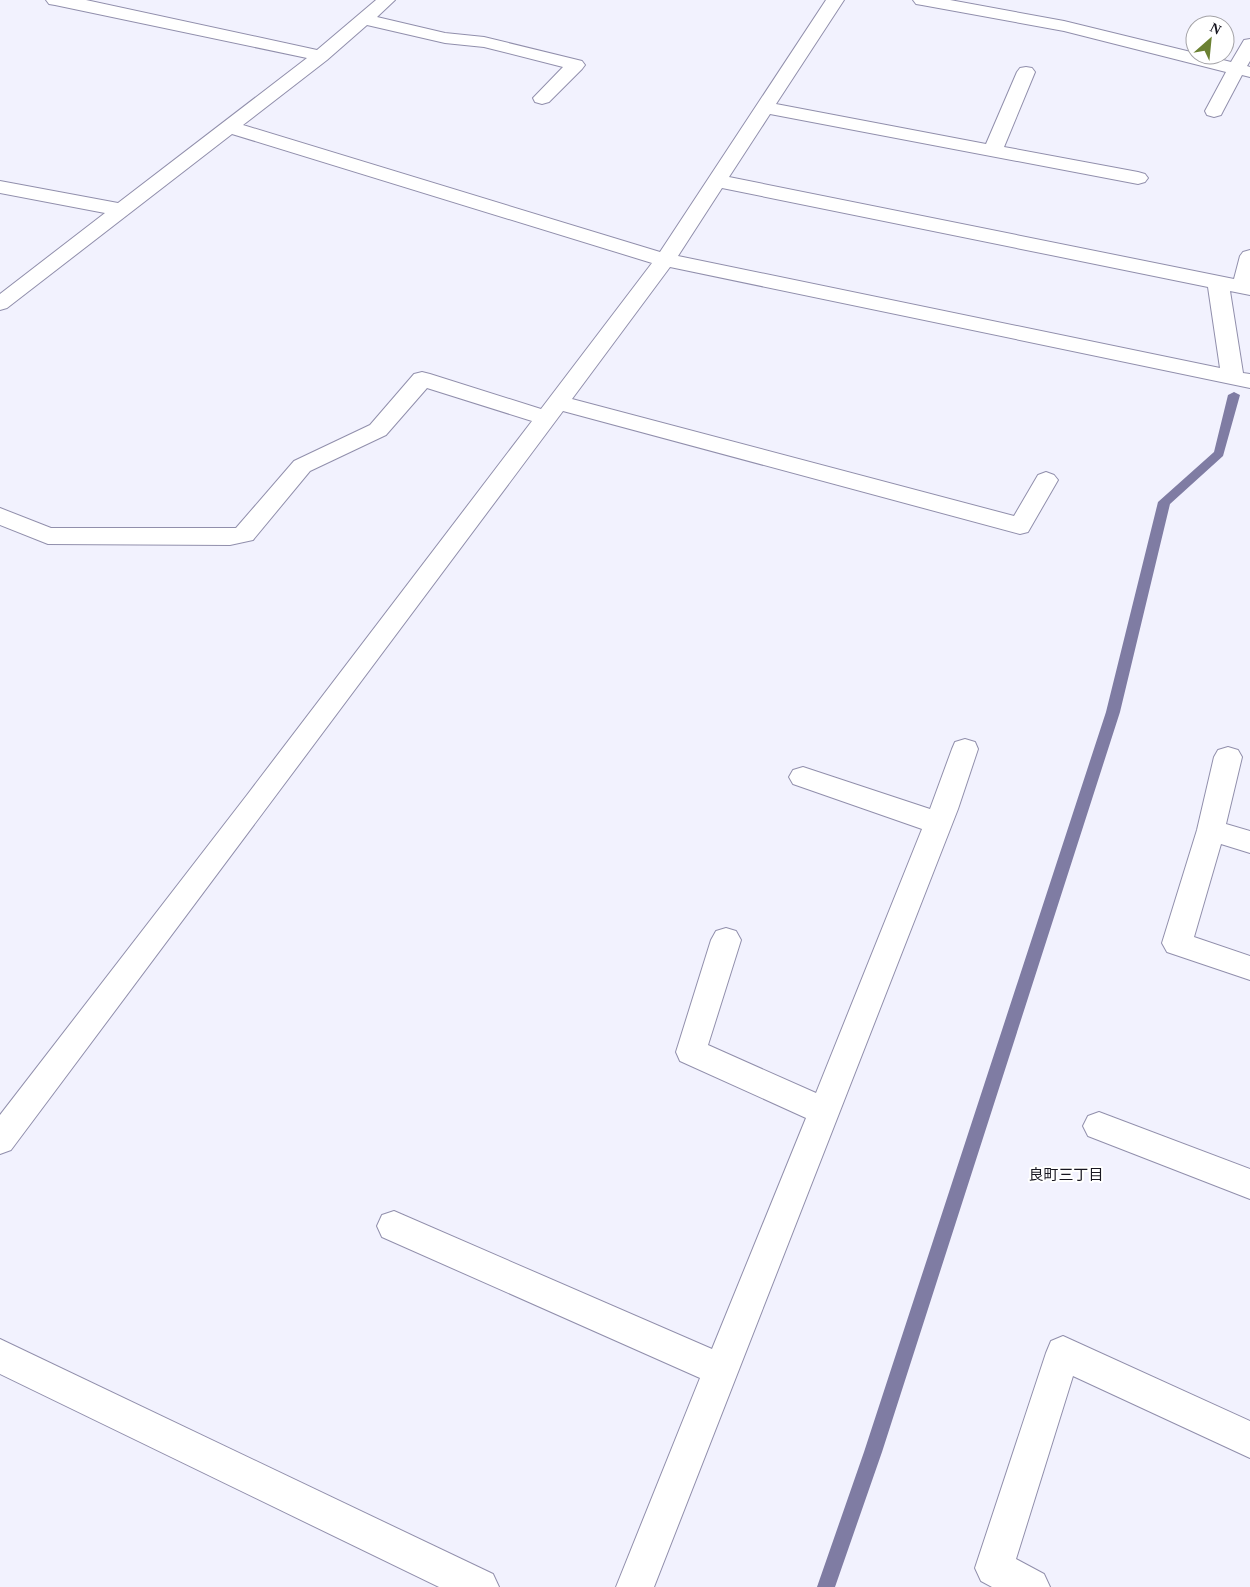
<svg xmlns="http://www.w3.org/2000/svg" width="1250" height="1587" font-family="'Times New Roman','Noto Sans JP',serif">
	<rect width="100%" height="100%" fill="#f2f2fe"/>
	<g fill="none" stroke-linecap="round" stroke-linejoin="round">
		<polygon fill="#7f7ca3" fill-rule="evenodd" points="1234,392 1240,395 1223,456 1170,504 1120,712 882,1452 835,1587 817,1587 864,1452 1106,712 1158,502 1214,452 1228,395"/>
		<defs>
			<g id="minor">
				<path d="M46,0H86L317,50L376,0H395L377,17L445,33L484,37L582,61L585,65L582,69L549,102L542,104L535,102L533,98L563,67L484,47L445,43L367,25L327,60L243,125L660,252L826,0H844L776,104L986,144L1017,72L1020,68L1026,67L1032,68L1035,72L1004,147L1138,172L1145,174L1148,178L1145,182L1138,184L770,114L729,177L1234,279L1240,256L1243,252L1250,250V295L1230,291L1243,373L1250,374V388L670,267L572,399L1014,516L1038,475L1046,472L1054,475L1058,480L1028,532L1020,534L563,411L11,1150L0,1154V1115L247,795L532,421L427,388L386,435L310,471L253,540L230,545L48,544L0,525V508L51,528H236L294,461L370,425L414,374L422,372L430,374L541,409L652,263L232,134L7,308L0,310V294L105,213L0,193V181L118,203L307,58L55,5L49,4ZM722,188L1208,287L1220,368L678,256Z"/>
				<polygon points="913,0 950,0 1064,21 1195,53 1195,55 1203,55 1231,62 1244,40 1250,39 1250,61 1247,66 1250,67 1250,77 1242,75 1223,111 1221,115 1214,117 1207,115 1205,111 1226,72 1064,31 922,5 916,4"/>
				<polygon points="965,739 975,742 978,749 958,809 654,1587 616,1587 700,1378 382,1237 377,1226 382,1215 394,1211 712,1349 806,1118 680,1061 676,1052 711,940 716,931 726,928 736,931 741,940 708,1045 816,1093 922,829 793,784 789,777 793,770 803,767 930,809 952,749 955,742"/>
				<polygon points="1228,747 1238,750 1242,757 1226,824 1250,831 1250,853 1221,844 1194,937 1250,956 1250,980 1167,952 1162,943 1197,830 1214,757 1218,750"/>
				<polygon points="1099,1112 1250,1169 1250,1199 1088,1136 1083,1126 1088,1116"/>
				<polygon points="1063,1336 1250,1421 1250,1458 1073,1376 1016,1559 1044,1574 1050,1587 992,1587 981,1581 975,1568 1046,1353 1051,1341"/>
				<polygon points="0,1339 493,1574 499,1587 439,1587 0,1374"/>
			</g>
		</defs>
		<use href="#minor" stroke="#918fac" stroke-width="2"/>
		<use href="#minor" fill="#fff" fill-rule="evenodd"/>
	</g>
	<g text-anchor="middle" stroke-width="4" stroke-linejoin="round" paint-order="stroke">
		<g font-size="15" fill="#181721" stroke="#fff">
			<text x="1066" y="1180">良町三丁目</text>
		</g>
	</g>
	<g transform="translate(1210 40) rotate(27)"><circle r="24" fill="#ffffff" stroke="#a3a2a6"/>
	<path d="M0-4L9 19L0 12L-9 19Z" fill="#6b8132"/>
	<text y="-8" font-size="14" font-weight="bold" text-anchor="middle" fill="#181721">N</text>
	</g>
</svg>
